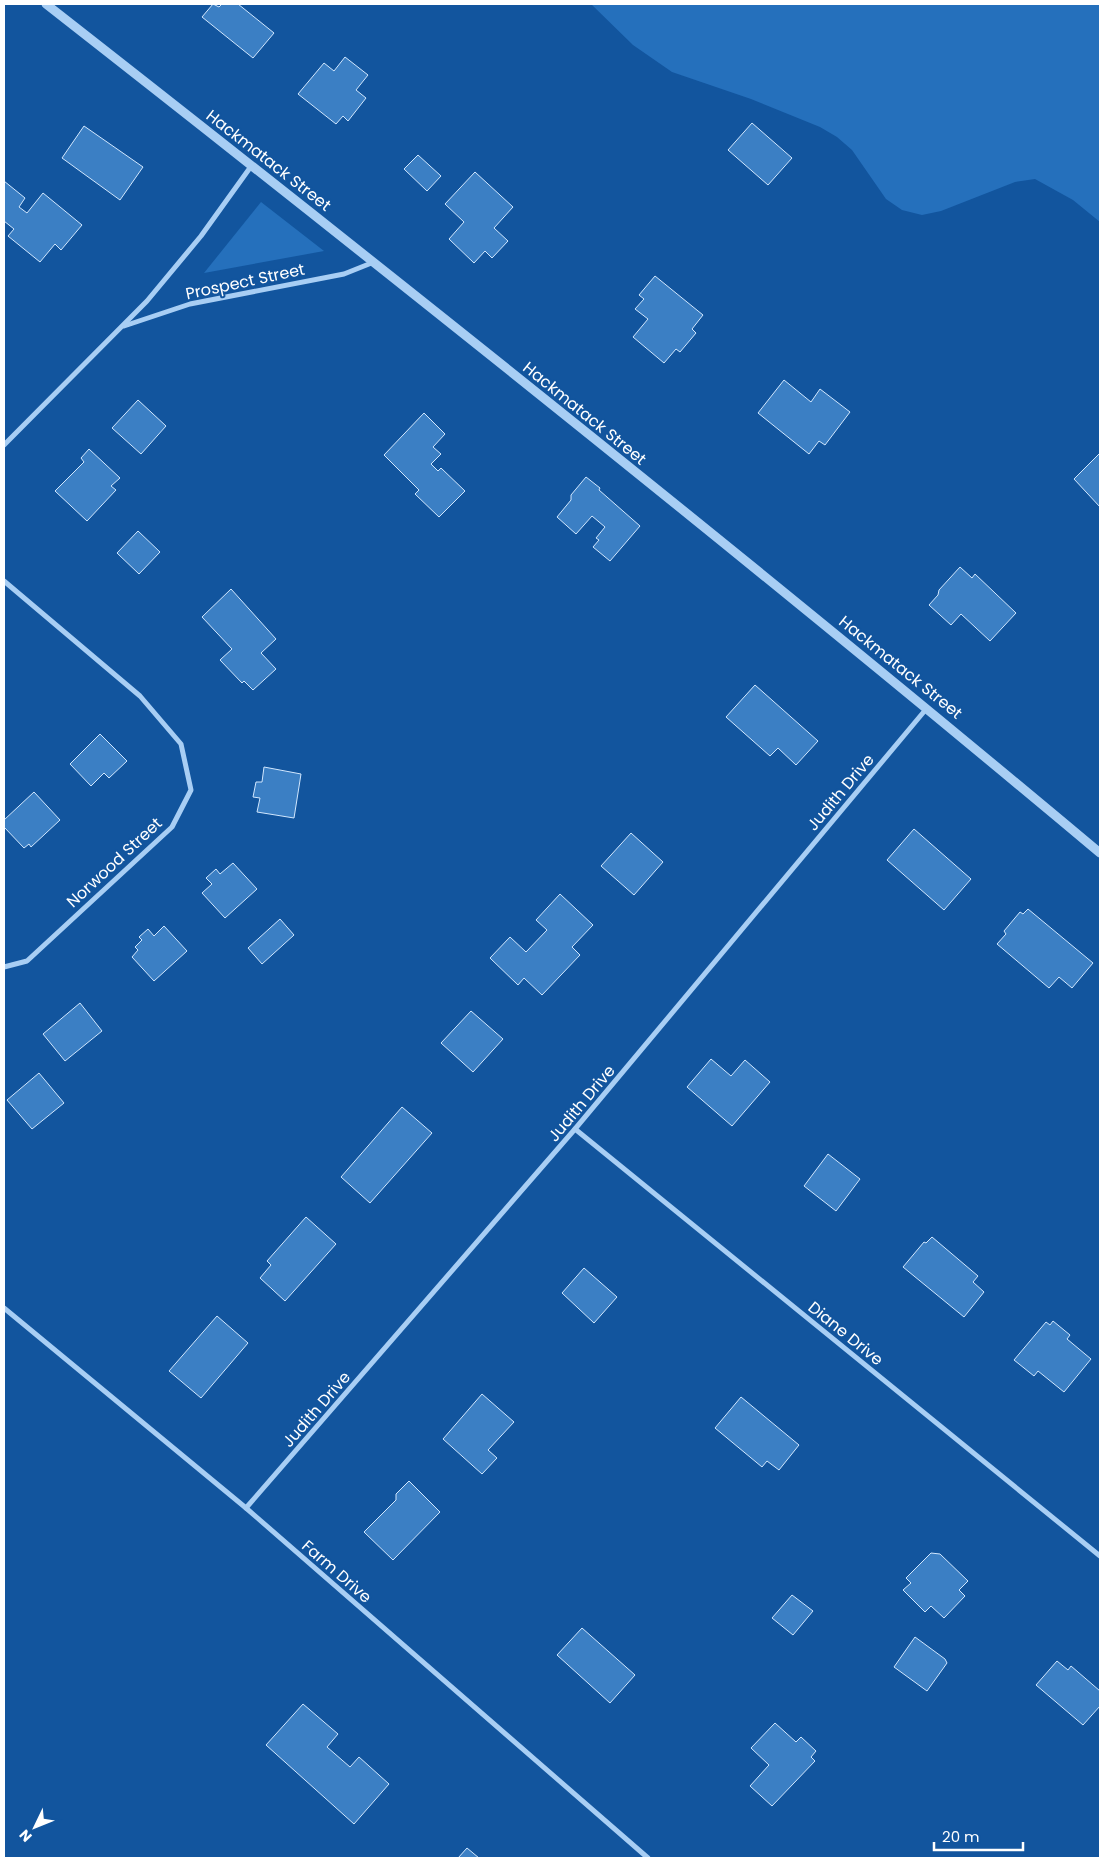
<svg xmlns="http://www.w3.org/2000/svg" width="1104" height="1862" font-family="Poppins,sans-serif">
	<rect width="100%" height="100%" fill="#12559e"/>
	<g fill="#2570bc">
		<polygon points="591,4 1100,4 1100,222 1073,200 1035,179 1015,182 941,211 922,215 902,210 886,199 852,150 837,137 820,127 751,99 672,72 633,45"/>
		<polygon points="261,202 324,251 204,273"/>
	</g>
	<g fill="#3b7fc4" stroke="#d1e7fe">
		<polygon points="213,4 219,7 222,4 238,4 274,33 253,58 202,17"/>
		<polygon points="345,57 368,75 356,90 366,98 348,121 343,116 336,124 298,94 324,63 334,71"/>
		<polygon points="752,123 792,158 768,185 728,150"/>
		<polygon points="84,126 143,167 120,200 62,158"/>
		<polygon points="418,155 441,176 427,191 404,169"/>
		<polygon points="475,172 513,207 494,228 508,241 492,258 485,251 474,263 449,239 464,222 445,204"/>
		<polygon points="4,181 25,198 19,207 27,213 43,193 82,225 61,250 55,244 40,262 8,236 14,229 4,221"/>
		<polygon points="655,276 703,315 692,329 696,333 680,352 676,349 664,363 633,337 648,319 635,309 644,299 639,295"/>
		<polygon points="784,380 811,402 820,389 850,412 825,445 819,441 809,454 758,413"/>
		<polygon points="138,400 166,426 141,454 112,428"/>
		<polygon points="424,413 445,434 433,447 441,454 431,464 438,471 441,468 465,491 439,517 415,494 419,490 384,455"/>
		<polygon points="89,449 120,478 111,486 116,490 87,521 55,491 84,462 81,458"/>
		<polygon points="1100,453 1100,507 1074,479"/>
		<polygon points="586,477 600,488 599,490 640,526 610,561 593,547 599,540 596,538 605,527 592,516 576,534 557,517 571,500 571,495"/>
		<polygon points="138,531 160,552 139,574 117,553"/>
		<polygon points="960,567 972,578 975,574 1016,613 990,641 961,614 951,625 929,605 938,595 939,590"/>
		<polygon points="231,589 276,639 261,653 276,669 253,690 244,681 242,683 220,660 232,649 202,617"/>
		<polygon points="755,685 818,741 796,765 778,748 770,756 726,717"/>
		<polygon points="100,734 127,761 109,778 104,773 91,786 70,764"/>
		<polygon points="264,767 301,774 294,818 257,812 260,798 253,797 256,782 262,782"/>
		<polygon points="34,792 60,820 31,847 29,844 24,848 4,827 4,820"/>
		<polygon points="914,829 971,879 944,910 887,860"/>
		<polygon points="631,833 663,862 634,895 601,866"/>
		<polygon points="233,863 257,889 225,918 202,893 212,884 206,878 216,869 220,874"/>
		<polygon points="560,894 593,925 572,947 580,955 542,995 524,978 518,985 490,958 510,937 526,952 547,930 536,920"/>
		<polygon points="1028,909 1093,963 1072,988 1059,977 1049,988 997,944 1006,934 1004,931 1020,912 1023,914"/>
		<polygon points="280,919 294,935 262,964 248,948"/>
		<polygon points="164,926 187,951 154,981 132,957 138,950 135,947 142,940 139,937 148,929 154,936"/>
		<polygon points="80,1003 102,1031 65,1061 43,1034"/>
		<polygon points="471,1011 503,1039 473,1072 441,1043"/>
		<polygon points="711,1059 731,1076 745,1060 770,1082 732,1126 687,1087"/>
		<polygon points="39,1073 64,1103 32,1129 7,1100"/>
		<polygon points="402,1107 432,1133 370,1203 341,1177"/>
		<polygon points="828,1154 860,1179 836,1211 804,1186"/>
		<polygon points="306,1217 336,1244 285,1301 260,1278 271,1265 267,1261"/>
		<polygon points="932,1237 978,1276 973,1282 984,1292 964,1317 903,1267 924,1242 926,1243"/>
		<polygon points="584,1268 617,1297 594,1323 562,1293"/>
		<polygon points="217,1316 248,1343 201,1398 169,1371"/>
		<polygon points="1053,1321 1070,1335 1067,1339 1091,1359 1064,1392 1038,1371 1034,1376 1014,1360 1046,1322 1050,1325"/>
		<polygon points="482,1394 514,1422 488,1450 497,1458 482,1474 443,1439"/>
		<polygon points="741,1397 799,1445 779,1470 767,1461 762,1467 715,1428"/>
		<polygon points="409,1481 440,1512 393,1560 364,1532 396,1500 396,1494"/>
		<polygon points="931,1553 940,1554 968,1581 959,1590 965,1596 944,1618 931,1606 925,1612 903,1590 911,1583 906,1578"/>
		<polygon points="792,1595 813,1611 793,1635 772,1618"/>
		<polygon points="582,1628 635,1675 610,1703 557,1655"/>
		<polygon points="915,1637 945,1659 947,1663 927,1691 894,1667"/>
		<polygon points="1057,1661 1068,1670 1071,1666 1100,1691 1100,1706 1083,1725 1036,1685"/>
		<polygon points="303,1704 338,1734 327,1747 350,1767 359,1757 389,1784 354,1824 266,1745"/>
		<polygon points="775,1723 796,1742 801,1737 816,1751 811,1757 815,1761 772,1806 750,1786 769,1765 751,1748"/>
		<polygon points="467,1848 479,1858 458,1858"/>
	</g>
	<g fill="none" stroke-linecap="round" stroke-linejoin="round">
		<g stroke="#a8cef4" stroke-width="5">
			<polyline points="124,326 190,304 344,274 374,262"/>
			<polyline points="4,445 147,301 201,236 252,165"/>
			<polyline points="4,581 140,696 181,744 191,790 172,827 27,961 4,967"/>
			<polyline points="575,1129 1100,1556"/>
			<polyline points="4,1308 246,1508 648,1858"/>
			<polyline points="246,1508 575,1129 927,708"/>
		</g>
		<path stroke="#a8cef4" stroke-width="9" d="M46,4C401,282 754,563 1100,853"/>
	</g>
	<g text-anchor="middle" stroke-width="4" stroke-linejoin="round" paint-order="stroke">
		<g font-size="16" fill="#fff" stroke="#12559e">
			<text transform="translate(269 160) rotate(38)" y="6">Hackmatack Street</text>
			<text transform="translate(245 281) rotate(-12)" y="6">Prospect Street</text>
			<text transform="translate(585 413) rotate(39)" y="6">Hackmatack Street</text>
			<text transform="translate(901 667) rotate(39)" y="6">Hackmatack Street</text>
			<text transform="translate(840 792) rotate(-50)" y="6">Judith Drive</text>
			<text transform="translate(114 862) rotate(-43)" y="6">Norwood Street</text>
			<text transform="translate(581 1103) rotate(-50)" y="6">Judith Drive</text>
			<text transform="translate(846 1333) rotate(39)" y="6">Diane Drive</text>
			<text transform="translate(316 1409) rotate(-49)" y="6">Judith Drive</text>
			<text transform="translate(337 1571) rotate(41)" y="6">Farm Drive</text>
		</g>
	</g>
	<rect width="1104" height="1862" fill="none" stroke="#ffffff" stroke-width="10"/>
	<g transform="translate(35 1827) rotate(227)" stroke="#12559e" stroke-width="4" paint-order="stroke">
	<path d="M0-4L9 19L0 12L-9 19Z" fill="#ffffff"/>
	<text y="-8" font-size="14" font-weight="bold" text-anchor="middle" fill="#ffffff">N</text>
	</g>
	<path d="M934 1842v8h89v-8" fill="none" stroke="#ffffff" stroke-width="2.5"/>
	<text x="942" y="1842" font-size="15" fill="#ffffff" stroke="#12559e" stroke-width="4" paint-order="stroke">20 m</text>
</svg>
